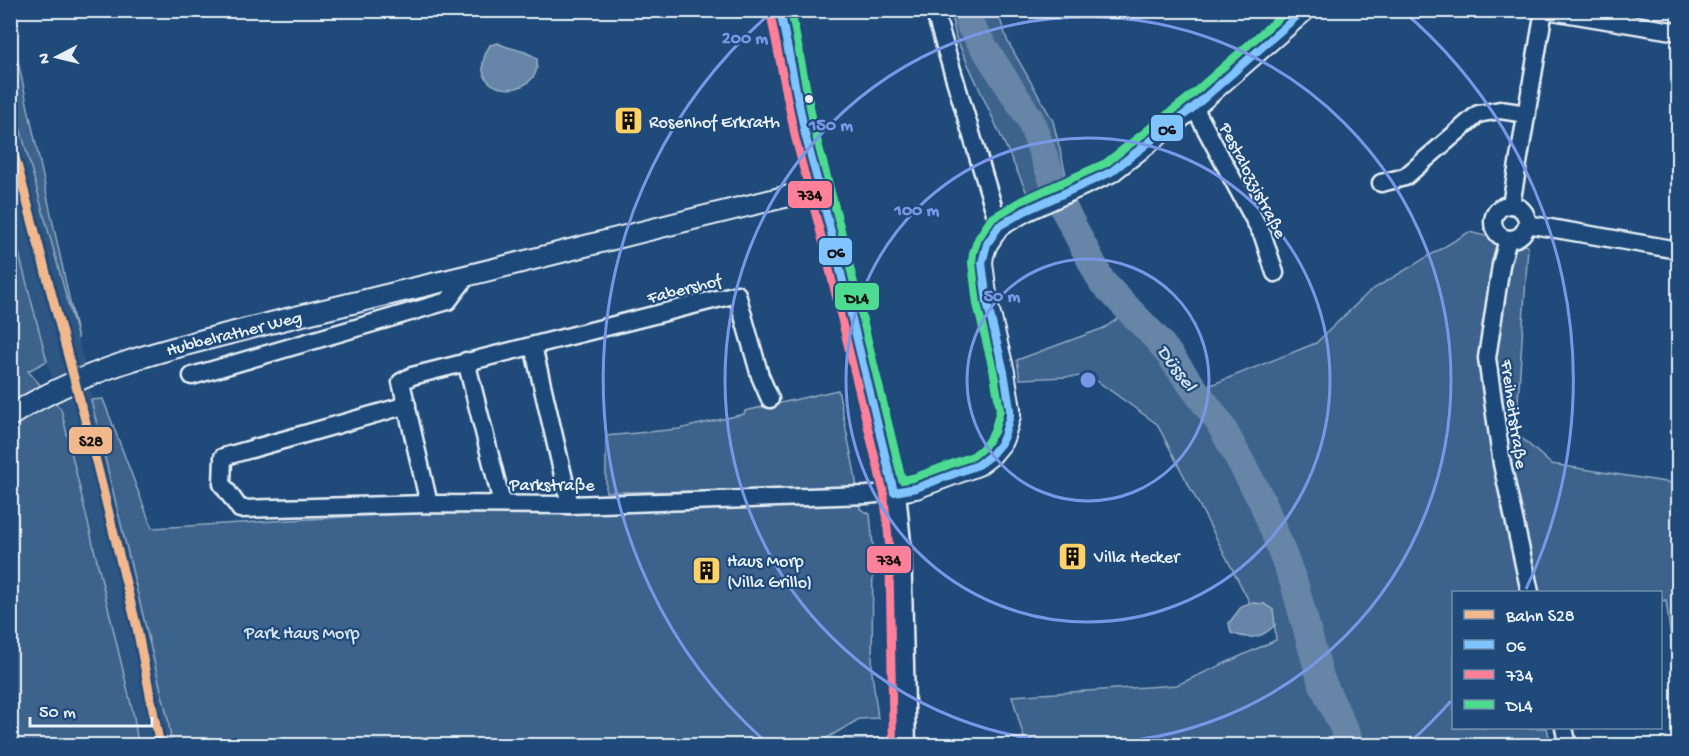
<svg xmlns="http://www.w3.org/2000/svg" width="1689" height="756" font-family="'Gochi Hand',sans-serif">
	<rect width="100%" height="100%" fill="#1f4a7a"/>
	<filter id="ink" filterUnits="userSpaceOnUse"><feTurbulence type="fractalNoise" baseFrequency=".0167" numOctaves="2"/><feDisplacementMap in="SourceGraphic" scale="12" xChannelSelector="R" yChannelSelector="G"/><feConvolveMatrix kernelMatrix="1 2 1 2 8 2 1 2 1" color-interpolation-filters="sRGB"/></filter>
	<g filter="url(#ink)">
		<polygon fill="#2e5683" points="10,95 78,339 168,719 172,745 138,745 134,717 61,409 47,361 11,219"/>
		<g fill="#3c628c" stroke="#92aac2" stroke-width="1.5">
			<polygon points="951,11 997,11 1008,42 1053,121 1067,179 1028,195 956,38"/>
			<polygon points="11,28 11,29 78,339 11,95"/>
			<polygon points="10,219 47,361 28,371 61,409 134,717 138,745 11,745"/>
			<polygon points="1083,225 1103,262 1206,387 1316,343 1370,291 1469,232 1528,246 1516,433 1551,464 1678,484 1678,693 1666,600 1661,601 1660,592 1454,592 1454,728 1547,728 1551,745 1026,745 1012,696 1177,685 1276,640 1273,610 1264,604 1250,603 1157,424 1090,376 1020,379 1017,360 1104,328 1123,315 1093,273 1069,231"/>
			<polygon points="838,390 854,469 860,509 870,514 873,545 872,673 878,718 859,719 822,741 883,738 885,745 172,745 168,719 91,400 103,399 152,528 434,512 731,491 606,492 606,436 679,429 744,414 745,411"/>
		</g>
		<g fill="#6685a7" stroke="#9ab0c7" stroke-width="1.5">
			<path d="M498,43C512,51 524,48 537,59C543,102 458,99 490,45Z"/>
			<path d="M1250,603L1264,604L1273,610L1275,625C1261,639 1250,640 1231,633L1229,623L1242,606Z"/>
		</g>
		<g fill="none" stroke-linecap="round" stroke-linejoin="round">
			<polyline stroke="#6685a7" stroke-width="28" points="966,10 971,27 1030,119 1062,205 1102,282 1159,341 1219,422 1263,503 1294,583 1321,680 1352,746"/>
			<defs>
				<g id="minor">
					<polyline points="934,10 999,226"/>
					<polyline points="1546,10 1678,32"/>
					<polyline points="1194,107 1263,236 1275,273"/>
					<polyline points="1381,183 1405,177 1478,114 1500,110 1527,114"/>
					<polyline points="1511,205 1544,10"/>
					<circle cx="1510" cy="222" r="17"/>
					<polyline points="1527,224 1678,250"/>
					<polyline points="1508,239 1501,265 1487,358 1502,464 1530,592"/>
					<polyline points="533,346 570,505"/>
					<polyline points="466,361 502,503"/>
					<polyline points="192,376 448,301 467,276"/>
					<polyline points="407,405 223,457 222,484 240,509 429,504 570,505 867,495 894,492"/>
					<polyline points="429,504 401,382 412,376 737,294 760,376 770,399"/>
					<polyline points="1564,728 1568,746"/>
				</g>
				<g id="tertiary">
					<path id="s1" d="M10,416C81,370 162,350 243,330C305,314 366,300 428,285C559,254 689,218 820,189"/>
					<polyline points="894,492 916,488 978,465 991,455 1001,443 1004,436 1010,416 1010,409 1004,372 987,302 982,263 983,255 987,244 999,226 1025,211 1111,172 1194,107 1305,10"/>
				</g>
				<polyline id="secondary" points="780,10 805,134 830,228 894,492 899,543 904,746"/>
			</defs>
			<use href="#minor" stroke="#e8f1f8" stroke-width="21"/>
			<use href="#tertiary" stroke="#e8f1f8" stroke-width="24"/>
			<use href="#secondary" stroke="#e8f1f8" stroke-width="27"/>
			<use href="#minor" stroke="#1f4a7a" stroke-width="16"/>
			<use href="#tertiary" stroke="#1f4a7a" stroke-width="20"/>
			<use href="#secondary" stroke="#1f4a7a" stroke-width="22"/>
			<defs>
				<g id="bus-1">
					<polyline points="780,10 805,134 830,228 894,492"/>
					<polyline points="894,492 916,488 978,465 991,455 1001,443 1004,436 1010,416 1010,409 1004,372 987,302 982,263 987,244 999,226 1025,211 1111,172 1194,107 1304,10"/>
				</g>
				<polyline id="bus-2" points="770,12 795,137 820,231 884,494 889,544 893,746"/>
				<polyline id="bus-3" points="791,10 815,132 840,226 902,480 913,478 973,456 984,447 994,432 1000,410 994,374 977,304 972,263 973,253 978,239 991,219 1021,201 1106,163 1187,99 1288,10"/>
			</defs>
			<use href="#bus-1" stroke="#1f4a7a" stroke-width="12"/>
			<use href="#bus-2" stroke="#1f4a7a" stroke-width="12"/>
			<use href="#bus-3" stroke="#1f4a7a" stroke-width="12"/>
			<use href="#bus-1" stroke="#80c4ff" stroke-width="8"/>
			<use href="#bus-2" stroke="#ff8098" stroke-width="8"/>
			<use href="#bus-3" stroke="#4ddb92" stroke-width="8"/>
			<defs>
				<polyline id="rail-1" points="10,138 96,461 137,628 160,746"/>
			</defs>
			<use href="#rail-1" stroke="#1f4a7a" stroke-width="14"/>
			<use href="#rail-1" stroke="#f1b78d" stroke-width="9"/>
		</g>
	</g>
	<g fill="none" stroke="#7897e6" stroke-width="3">
		<circle cx="1088" cy="380" r="121"/>
		<circle cx="1088" cy="380" r="242"/>
		<circle cx="1088" cy="380" r="363"/>
		<path d="M1451 701A485 485 0 0 1 1409 743M767 743A485 485 0 0 1 773 11M1403 11A485 485 0 0 1 1526 589"/>
	</g>
	<defs>
		<symbol id="building-square" viewBox="-11 -11 22 22"><rect x="-9" y="-9" width="18" height="18" rx="4" fill="#ffd166" stroke="#1f4a7a"/><path d="M-4-6H4V6H1V3H-1V6H-4ZM-2.5-4.3h1.7v1.8h-1.7ZM.8-4.3h1.7v1.8H.8ZM-2.5-1h1.7V.8h-1.7ZM.8-1h1.7V.8H.8Z" fill="#111"/></symbol>
	</defs>
	<g fill-rule="evenodd">
		<use href="#building-square" x="612" y="104" width="33" height="33"/>
		<use href="#building-square" x="1056" y="540" width="33" height="33"/>
		<use href="#building-square" x="690" y="554" width="33" height="33"/>
	</g>
	<circle fill="#e8f1f8" stroke="#1f4a7a" stroke-width="2" cx="809" cy="99" r="5"/>
	<g text-anchor="middle" stroke-width="4.5" stroke-linejoin="round" paint-order="stroke">
		<g font-size="18" fill="#e8f1f8" stroke="#1f4a7a" text-anchor="start">
			<text x="649" y="127">Rosenhof Erkrath</text>
			<text x="1094" y="562">Villa Hecker</text>
			<text x="727" y="566">Haus Morp<tspan x="727" dy="21">(Villa Grillo)</tspan></text>
		</g>
		<g font-size="18" fill="#e8f1f8" stroke="#1f4a7a">
			<text transform="translate(1254 180) rotate(63)" y="6">Pestalozzistraße</text>
			<text transform="translate(684 288) rotate(-14)" y="6">Fabershof</text>
			<text dy="6" stroke="none"><textPath href="#s1" startOffset="240">Hubbelrather Weg</textPath></text>
			<text transform="translate(1515 414) rotate(82)" y="6">Freiheitstraße</text>
			<text x="552" y="490">Parkstraße</text>
		</g>
		<g font-size="18" fill="#d7e3ed" stroke="#1f4a7a">
			<text x="302" y="638">Park Haus Morp</text>
		</g>
		<g font-size="20" font-style="italic" fill="#d4e1ec" stroke="#1f4a7a">
			<text transform="translate(1178 367) rotate(53)" y="7">Düssel</text>
		</g>
	</g>
	<circle cx="1088" cy="380" r="9" fill="#7897e6" stroke="#1f4a7a" stroke-width="3"/>
	<g font-size="18" text-anchor="middle" font-weight="bold" fill="#7897e6" stroke="#1f4a7a" stroke-width="4.5" stroke-linejoin="round" paint-order="stroke">
		<text x="745" y="43">200 m</text>
		<text x="831" y="130">150 m</text>
		<text x="917" y="215">100 m</text>
		<text x="1002" y="301">50 m</text>
	</g>
	<g stroke="#1f4a7a" stroke-width="2">
		<rect x="1150" y="114" width="34" height="28" rx="6" fill="#80c4ff"/>
		<rect x="787" y="180" width="46" height="29" rx="6" fill="#ff8098"/>
		<rect x="818" y="237" width="35" height="29" rx="6" fill="#80c4ff"/>
		<rect x="834" y="282" width="46" height="29" rx="6" fill="#4ddb92"/>
		<rect x="68" y="426" width="45" height="29" rx="6" fill="#f1b78d"/>
		<rect x="866" y="545" width="46" height="29" rx="6" fill="#ff8098"/>
	</g>
	<g font-size="16" text-anchor="middle" font-weight="bold" fill="#111">
		<text x="1167" y="134">O6</text>
		<text x="810" y="200">734</text>
		<text x="836" y="257">O6</text>
		<text x="857" y="303">DL4</text>
		<text x="91" y="446">S28</text>
		<text x="889" y="565">734</text>
	</g>
	<rect width="1689" height="756" fill="none" stroke="#1f4a7a" stroke-width="36"/>
	<rect x="18" y="18" width="1653" height="720" fill="none" stroke="#e8f1f8" stroke-width="2" filter="url(#ink)"/>
	<rect x="1452" y="591" width="210" height="138" fill="#1f4a7a" stroke="#6f8dac" stroke-width="1.5"/>
	<rect x="1464" y="610" width="30" height="9" fill="#f1b78d" stroke="#6f8dac" stroke-width="1.5"/>
	<text x="1506" y="621" font-size="18" fill="#e8f1f8">Bahn S28</text>
	<rect x="1464" y="640" width="30" height="9" fill="#80c4ff" stroke="#6f8dac" stroke-width="1.5"/>
	<text x="1506" y="651" font-size="18" fill="#e8f1f8">O6</text>
	<rect x="1464" y="670" width="30" height="9" fill="#ff8098" stroke="#6f8dac" stroke-width="1.5"/>
	<text x="1506" y="681" font-size="18" fill="#e8f1f8">734</text>
	<rect x="1464" y="700" width="30" height="9" fill="#4ddb92" stroke="#6f8dac" stroke-width="1.5"/>
	<text x="1506" y="711" font-size="18" fill="#e8f1f8">DL4</text>
	<g transform="translate(57 57) rotate(263)" stroke="#1f4a7a" stroke-width="4.5" paint-order="stroke">
	<path d="M0-4.5L10 22L0 15L-10 22Z" fill="#e8f1f8"/>
	<text y="-9" font-size="16" font-weight="bold" text-anchor="middle" fill="#e8f1f8">N</text>
	</g>
	<path d="M30 717v9h122v-9" fill="none" stroke="#e8f1f8" stroke-width="3"/>
	<text x="39" y="717" font-size="18" fill="#e8f1f8" stroke="#1f4a7a" stroke-width="4.5" paint-order="stroke">50 m</text>
</svg>
